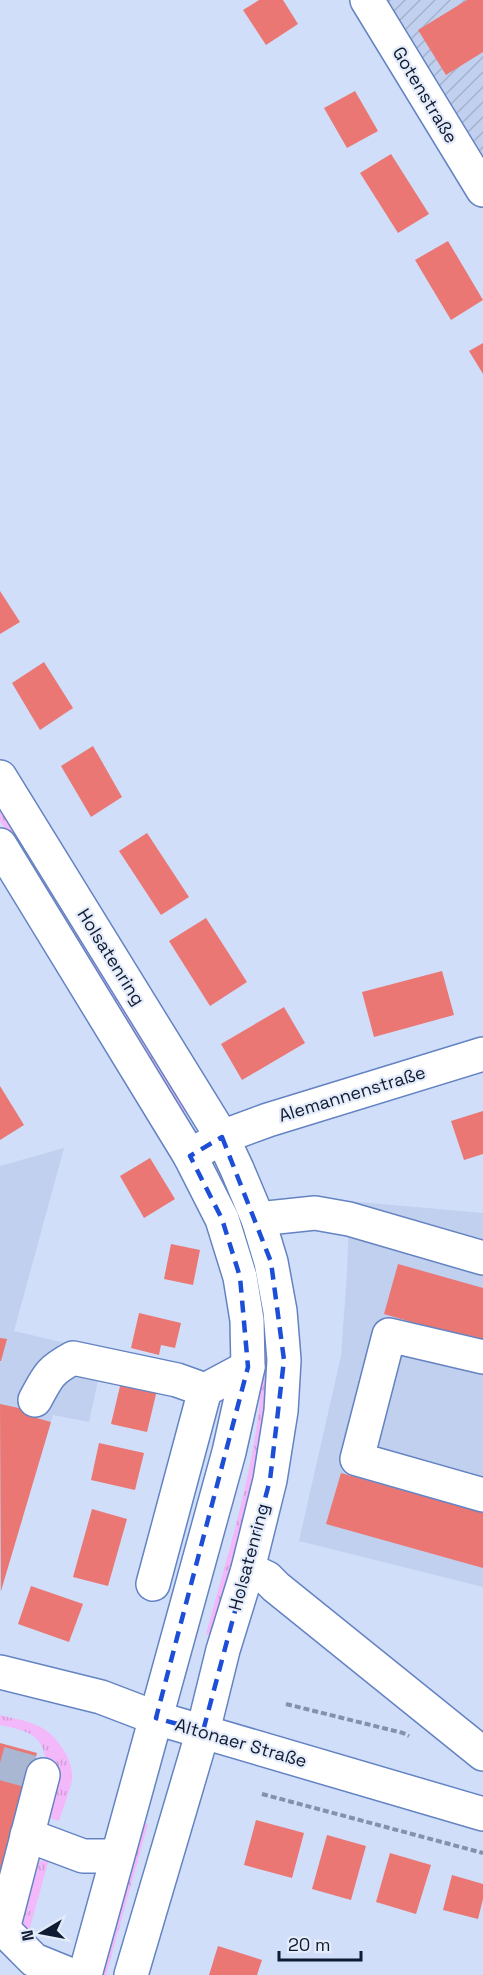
<svg xmlns="http://www.w3.org/2000/svg" width="483" height="1975" font-family="'Space Grotesk',sans-serif">
	<defs>
		<pattern id="industrial-furrows" width="10" height="10" patternUnits="userSpaceOnUse" patternTransform="scale(1.5)"><rect width="10" height="10" fill="#c0d0ee"/><path d="M-1 1l2-2M0 10L10 0M9 11l2-2" fill="none" stroke="#a4b2cd"/></pattern>
		<pattern id="grass-tufts" width="24" height="20" patternUnits="userSpaceOnUse" patternTransform="scale(1.5)"><rect width="24" height="20" fill="#f3b8fa"/><path d="M3 7l-1-3M5 7V3M7 7l1-3M15 17l-1-3M17 17v-4M19 17l1-3" fill="none" stroke="#cf9ed7"/></pattern>
	</defs>
	<rect width="100%" height="100%" fill="#d0defa"/>
	<g fill="#c0d0ee">
		<polygon points="64,1148 14,1331 104,1352 89,1422 53,1415 0,1593 0,1166"/>
		<polygon points="348,1201 483,1213 483,1587 299,1541 341,1356 347,1273 349,1219"/>
	</g>
	<polygon fill="url(#industrial-furrows)" points="367,0 483,0 483,190"/>
	<g fill="url(#grass-tufts)">
		<polygon points="0,806 186,1107 185,1112 179,1112 0,821"/>
		<path d="M257,1279L261,1282L269,1373L265,1421L253,1486L213,1636L206,1634C229,1549 257,1463 262,1375C264,1345 259,1309 257,1279Z"/>
		<path d="M0,1715C32,1723 48,1723 66,1754C70,1762 73,1771 72,1780C69,1794 63,1808 59,1821L47,1817C47,1793 55,1745 28,1733C20,1729 9,1727 0,1725Z"/>
		<polygon points="142,1822 148,1824 106,1975 98,1975"/>
		<polygon points="49,1859 27,1938 19,1930 38,1862"/>
	</g>
	<g fill="#ea7773">
		<polygon points="259,0 283,0 298,24 266,45 243,10"/>
		<polygon points="467,0 483,0 483,52 446,75 418,30"/>
		<polygon points="355,91 378,131 347,148 324,108"/>
		<polygon points="391,154 429,214 398,233 360,173"/>
		<polygon points="448,241 483,300 451,320 415,260"/>
		<polygon points="483,343 483,374 469,351"/>
		<polygon points="0,591 20,622 0,634"/>
		<polygon points="44,662 73,708 40,730 12,683"/>
		<polygon points="93,746 122,797 91,817 61,766"/>
		<polygon points="147,833 189,897 161,915 119,851"/>
		<polygon points="206,918 247,982 210,1006 169,941"/>
		<polygon points="442,971 454,1015 374,1037 362,992"/>
		<polygon points="284,1007 305,1043 242,1080 221,1044"/>
		<polygon points="0,1086 24,1125 0,1140"/>
		<polygon points="483,1111 483,1154 464,1160 451,1121"/>
		<polygon points="150,1158 175,1199 144,1218 120,1176"/>
		<polygon points="171,1244 200,1250 193,1285 164,1279"/>
		<polygon points="398,1264 483,1288 483,1343 384,1314"/>
		<polygon points="139,1313 181,1323 175,1348 161,1345 159,1355 131,1348"/>
		<polygon points="0,1338 7,1339 1,1361 0,1361"/>
		<polygon points="121,1382 157,1390 147,1432 111,1424"/>
		<polygon points="0,1404 33,1411 33,1417 51,1422 1,1591"/>
		<polygon points="99,1443 144,1453 135,1490 91,1480"/>
		<polygon points="341,1473 483,1513 483,1568 326,1524"/>
		<polygon points="92,1509 127,1519 108,1586 73,1577"/>
		<polygon points="31,1586 83,1604 69,1642 18,1624"/>
		<polygon points="0,1743 37,1753 5,1870 0,1869"/>
		<polygon points="256,1820 304,1833 292,1878 244,1865"/>
		<polygon points="327,1835 366,1846 351,1900 312,1889"/>
		<polygon points="390,1853 431,1865 416,1914 376,1902"/>
		<polygon points="452,1875 483,1884 483,1899 478,1919 443,1910"/>
		<polygon points="218,1946 262,1960 257,1975 209,1975"/>
	</g>
	<g fill="none" stroke-linecap="round" stroke-linejoin="round">
		<polyline stroke="#a9b7d2" stroke-width="33" stroke-dasharray="33 16" stroke-linecap="butt" points="0,1763 43,1775"/>
		<defs>
			<g id="minor">
				<polyline points="367,0 483,190"/>
				<polyline points="190,1156 222,1137 268,1120 483,1054"/>
				<polyline points="258,1219 315,1213 349,1219 483,1258"/>
				<polyline points="483,1357 389,1335 357,1459 483,1495"/>
				<path d="M35,1400C48,1376 49,1371 73,1358L177,1380L205,1390"/>
				<polyline points="153,1584 205,1390 248,1367"/>
				<polyline points="27,1835 83,1856 117,1856"/>
				<polyline points="0,1929 3,1929 34,1960 71,1975"/>
				<polyline points="3,1929 43,1775"/>
			</g>
			<g id="major">
				<polyline points="0,777 222,1137 237,1169 258,1219 271,1262 280,1311 284,1360 281,1411 270,1480 248,1569 223,1650 203,1731 131,1975"/>
				<polyline points="0,845 190,1156 222,1219 240,1277 247,1320 248,1367 229,1452 85,1975"/>
				<polyline points="248,1569 267,1578 276,1587 483,1754"/>
				<polyline points="0,1672 101,1697 156,1718 483,1814"/>
			</g>
		</defs>
		<use href="#minor" stroke="#6483c2" stroke-width="36"/>
		<use href="#major" stroke="#6483c2" stroke-width="36"/>
		<g stroke="#8391ab" stroke-width="4" stroke-dasharray="6 3" stroke-linecap="butt">
			<polyline points="286,1704 403,1733 409,1736"/>
			<polyline points="262,1794 483,1853"/>
		</g>
		<use href="#minor" stroke="#fff" stroke-width="33"/>
		<use href="#major" stroke="#fff" stroke-width="33"/>
	</g>
	<path fill="none" stroke="#1d4ed8" stroke-width="4.5" stroke-dasharray="12 8" stroke-linejoin="round" d="M222,1137L271,1262L284,1360L270,1480L203,1731L156,1718L248,1367L240,1277L222,1219L190,1156Z"/>
	<g text-anchor="middle" stroke-width="4.5" stroke-linejoin="round" paint-order="stroke">
		<g font-size="18" fill="#0f1b33" stroke="#e4ebf9">
			<text transform="translate(425 95) rotate(59)" y="6">Gotenstraße</text>
			<text transform="translate(111 957) rotate(58)" y="6">Holsatenring</text>
			<text transform="translate(352 1094) rotate(-17)" y="6">Alemannenstraße</text>
			<text transform="translate(249 1557) rotate(-75)" y="6">Holsatenring</text>
			<text transform="translate(241 1743) rotate(16)" y="6">Altonaer Straße</text>
		</g>
	</g>
	<g transform="translate(42 1933) rotate(260)" stroke="#e4ebf9" stroke-width="4.5" paint-order="stroke">
	<path d="M0-4.5L10 22L0 15L-10 22Z" fill="#0f1b33"/>
	<text y="-9" font-size="16" font-weight="bold" text-anchor="middle" fill="#0f1b33">N</text>
	</g>
	<path d="M279 1951v9h82v-9" fill="none" stroke="#0f1b33" stroke-width="3"/>
	<text x="288" y="1951" font-size="18" fill="#0f1b33" stroke="#e4ebf9" stroke-width="4.5" paint-order="stroke">20 m</text>
</svg>
